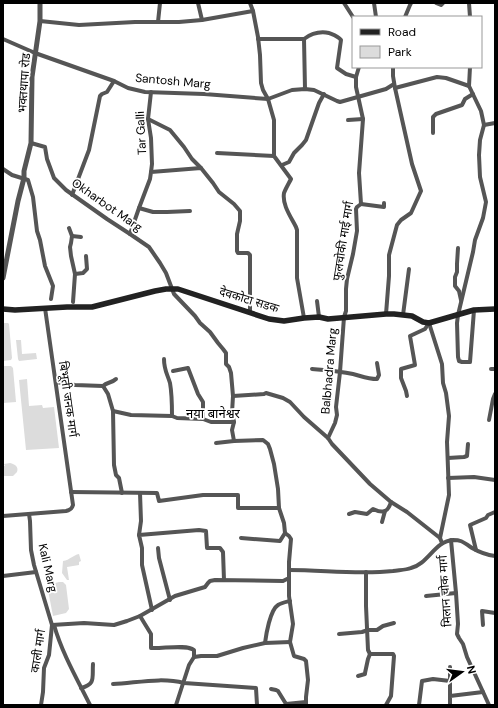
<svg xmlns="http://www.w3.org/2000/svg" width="498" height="708" font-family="'DM Sans','Noto Sans Devanagari',sans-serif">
	<rect width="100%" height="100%" fill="#fff"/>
	<g fill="#dcdcdc">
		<polygon points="3,323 8,323 9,324 12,358 11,360 3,361"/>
		<polygon points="16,340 21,340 22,354 36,353 37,359 19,361 18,359"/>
		<polygon points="3,366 11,366 13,368 16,402 3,403"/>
		<polygon points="27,379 29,406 42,405 43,408 54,407 59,448 26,450 19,380"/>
		<path d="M10,463C15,464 19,467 17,472L13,476H3V466H5L4,464Z"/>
		<path d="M79,554L81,561L79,562V565L67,567L69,580H67L62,573L63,561C70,560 73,555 79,554Z"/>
		<polygon points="59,582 63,582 66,585 69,609 66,613 53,616 47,585"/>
	</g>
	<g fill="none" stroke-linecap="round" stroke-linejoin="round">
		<g stroke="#555" stroke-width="4">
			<polyline points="198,3 202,20"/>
			<path d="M250,3L253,11L258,37L260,55L261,83L263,90L268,99L274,120V156L291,179C289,183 286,188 284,193C282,205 291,217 296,227L297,230V278L304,318"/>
			<polyline points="344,3 353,17"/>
			<polyline points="374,3 376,17"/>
			<polyline points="436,3 441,5 443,3"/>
			<polyline points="469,3 470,17"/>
			<polyline points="405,17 410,5 411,3"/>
			<polyline points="40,21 79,25 135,22 179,22 202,20 253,11"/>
			<polyline points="158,22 160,3"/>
			<polyline points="3,39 35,53 114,81 128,88 145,92 204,94 268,99 292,90 305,89 314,90 337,101 340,102 386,89 394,84"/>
			<path d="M258,39H304C312,33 319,31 329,33C334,35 338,36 341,40L337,68L346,74L356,77"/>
			<polyline points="304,39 305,89"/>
			<polyline points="470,67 469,86 481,111 484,125 480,140 479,155 480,177 486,202 483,218 475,240 473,252 458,315 457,323 458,357 459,361 462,362 470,362 474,310"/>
			<polyline points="395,88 437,77 446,78 469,86"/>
			<polyline points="151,92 148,119 151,138 152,164 151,172"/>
			<polyline points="148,119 170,130 184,147 192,159 201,168"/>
			<polyline points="348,120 363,119"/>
			<polyline points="484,125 495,123"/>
			<polyline points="433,133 433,117 436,114 462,105 465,99 473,94"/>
			<polyline points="31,143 45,147 47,159 54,178 66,190 107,219 130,234 149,247 160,263 166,273 174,294 195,316 200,323 210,332 218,343 223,349 226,353 226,364 229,367 231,373 233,396 232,413 234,422 232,430 234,441 263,440 268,444 270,449 274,464 278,489 279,508 284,523 285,533 289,536 291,539 289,562 289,578 283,581 215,580 210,581 208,583 205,587 175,596 140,616 127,621 114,625 84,623 52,625"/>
			<polyline points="217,153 274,156"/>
			<polyline points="282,165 289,162 294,153 302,145 306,140 319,103 324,94"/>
			<polyline points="3,169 12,175 28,180 33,197 37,231 40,240 45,266 53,286 51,299"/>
			<polyline points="72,195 89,150 100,96 102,94 107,92 114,81"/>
			<polyline points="361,204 384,207 384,203"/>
			<polyline points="139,208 153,212 167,212 190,211"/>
			<polyline points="69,228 72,236 71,243 70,247 71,256 75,274 73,302"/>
			<polyline points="130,234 139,208 150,179 151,172 201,168 213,183 219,192 234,204 240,211 240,221 237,234 237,251 238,253 248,253 250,255 250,313"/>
			<polyline points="72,236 81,237"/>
			<polyline points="458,248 457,264 457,272 455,277 455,286 459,291 461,300"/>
			<polyline points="75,274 83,273 87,269 86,256"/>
			<polyline points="317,301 319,317"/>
			<polyline points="386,314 389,276 389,255 397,225 401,220 411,213 421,191 412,164 395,88 393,76 393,67"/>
			<polyline points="403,315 409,269"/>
			<polyline points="429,323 442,364 443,383 446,393 449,416 447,442 449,495 440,538"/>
			<path d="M164,359C164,370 167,373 170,383C172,394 172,405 172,416"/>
			<path d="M312,369C325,370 340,371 353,374C361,376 368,379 377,379L379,375L377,363"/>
			<polyline points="491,369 495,369"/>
			<polyline points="173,371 188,368 198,394 203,402 203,419"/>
			<polyline points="56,382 75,385 103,386 108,394 113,411 131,415 172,416 177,418 203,419 211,422 234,422"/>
			<path d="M103,386C107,382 112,383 116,379"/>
			<polyline points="233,396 264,394 266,393 283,398 290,402 304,417 328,438 332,444 370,484 391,502 407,512 440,538 442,543"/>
			<polyline points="407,396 406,391 401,378 401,369 415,365 410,336 425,329 429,323"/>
			<polyline points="113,411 114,465 116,475 119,478 122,493"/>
			<polyline points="489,420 493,399 495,394"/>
			<polyline points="328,438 335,423 337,415 336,407 340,372 344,317 346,311 346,289 347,279 353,254 357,231 356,209 357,207 361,204 359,173 363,119 356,87 356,77 359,67"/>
			<polyline points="216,443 234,441"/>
			<polyline points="448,458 464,457 467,456 468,444"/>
			<polyline points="448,478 474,477 495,480"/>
			<polyline points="71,492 157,493 159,501 203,495 238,495 238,508 279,508"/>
			<polyline points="29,514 30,521 31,550 34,565 52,625 49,655 44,668 43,692 41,705"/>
			<path d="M349,514L355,512L367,514L373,509C383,514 388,512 391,502"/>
			<path d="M3,516L66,511C70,510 72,509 73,505L45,308"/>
			<polyline points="382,522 385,511"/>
			<polyline points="139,535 141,521 140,493"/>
			<polyline points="241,538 280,541 285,533"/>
			<polyline points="451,540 456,593 458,624 457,634 459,638 463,644 467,657 489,705"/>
			<polyline points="158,548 159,558 170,600"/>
			<polyline points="476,550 470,525 486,518 488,515 495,512"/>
			<path d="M289,570C324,570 359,575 393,571C399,570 406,570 411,568C428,564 435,541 453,540C463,540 464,543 472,548C479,552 487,555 495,556"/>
			<polyline points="366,572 366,606 368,650 370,654 393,654 394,656 391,696 386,705"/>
			<polyline points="3,576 36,572"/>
			<polyline points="289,578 289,596 293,624 290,642 294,656 304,659 306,661 308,680 306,697 306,705"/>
			<polyline points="426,596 456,593"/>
			<polyline points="152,610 142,565 142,548 139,535 199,530 206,531 207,548 220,548 223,552 224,580"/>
			<path d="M140,616L151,634V648C162,649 186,644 194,650V657L189,665L176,705"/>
			<path d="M54,625C62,653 77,679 90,705"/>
			<polyline points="483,625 482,611 495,613"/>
			<polyline points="339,634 362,632 368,630 377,630 383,626 394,623"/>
			<path d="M265,643C266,635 270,610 278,605C281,603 286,602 290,601"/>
			<polyline points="194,657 201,656 217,656 243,648 265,643 290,642"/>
			<polyline points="358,676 365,674 365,673 368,659 370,654"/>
			<path d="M113,684C136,683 161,677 184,683L256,688L257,705"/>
			<path d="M81,688C96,684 92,678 93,664"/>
			<polyline points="271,689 276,690 278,691 286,704 306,702"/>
			<polyline points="450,696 450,667"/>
			<polyline points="419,705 422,681 433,679 450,681"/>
			<polyline points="450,705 450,696 483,692"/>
		</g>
		<polyline stroke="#555" stroke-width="5" points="3,278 18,201 24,178 24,171 31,143 32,77 40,21 40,3"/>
		<polyline stroke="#222" stroke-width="5.5" points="3,309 15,310 67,307 92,307 155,291 166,289 178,289 269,319 284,321 304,318 319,317 328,319 386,314 394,314 412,316 423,322 429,323 474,310 495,309"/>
	</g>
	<g text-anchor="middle" stroke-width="3.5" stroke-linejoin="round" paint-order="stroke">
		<g font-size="12" fill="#000" stroke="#fff">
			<text transform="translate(173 81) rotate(5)" y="4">Santosh Marg</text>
			<text transform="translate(24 83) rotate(-86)" y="4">भक्तथापा रोड</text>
			<text transform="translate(141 133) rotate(-93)" y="4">Tar Galli</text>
			<text transform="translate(107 205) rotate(35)" y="4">Okharbot Marg</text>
			<text transform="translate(343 241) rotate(-81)" y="4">फुलचोकी माई मार्ग</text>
			<text transform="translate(249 300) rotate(17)" y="4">देवकोटा सडक</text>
			<text transform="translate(329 371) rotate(-85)" y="4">Balbhadra Marg</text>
			<text transform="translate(68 399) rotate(82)" y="4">बिभूती जनक मार्ग</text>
			<text transform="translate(48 568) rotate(77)" y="4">Kali Marg</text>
			<text transform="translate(445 591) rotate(-94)" y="4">मिलान चोक मार्ग</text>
			<text transform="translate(38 651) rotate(-81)" y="4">काली मार्ग</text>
		</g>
		<g font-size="13" fill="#000" stroke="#fff">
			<text x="213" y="418">नया बानेश्वर</text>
		</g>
	</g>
	<rect width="498" height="708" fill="none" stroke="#000000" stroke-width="8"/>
	<rect x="352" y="16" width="130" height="52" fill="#ffffff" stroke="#999999"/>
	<rect x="360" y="29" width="20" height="6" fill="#222222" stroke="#999999"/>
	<text x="388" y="36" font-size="12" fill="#000000">Road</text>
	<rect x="360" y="46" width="20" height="12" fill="#dcdcdc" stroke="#999999"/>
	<text x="388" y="56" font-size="12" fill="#000000">Park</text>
	<g transform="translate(462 672) rotate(76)" stroke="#ffffff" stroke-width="3" paint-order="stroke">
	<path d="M0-3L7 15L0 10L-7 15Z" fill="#000000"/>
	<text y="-6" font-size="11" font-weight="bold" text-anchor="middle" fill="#000000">N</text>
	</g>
</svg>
